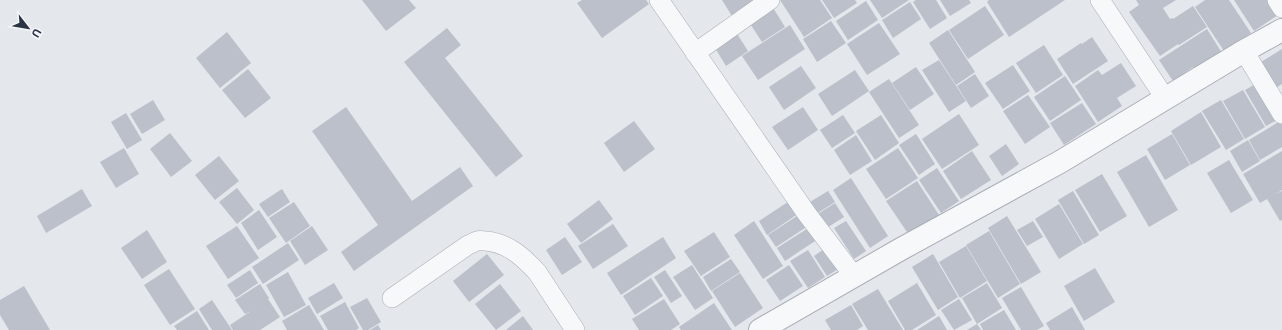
<svg xmlns="http://www.w3.org/2000/svg" width="1282" height="330" font-family="'Open Sans',sans-serif">
	<rect width="100%" height="100%" fill="#e4e7ec"/>
	<g fill="#bbc0ca">
		<polygon points="362,0 409,0 416,8 386,31"/>
		<polygon points="582,0 646,0 649,4 602,38 577,3"/>
		<polygon points="722,0 753,0 754,2 732,16"/>
		<polygon points="780,0 820,0 832,18 804,37"/>
		<polygon points="822,0 855,0 857,3 834,18"/>
		<polygon points="870,0 909,0 882,18"/>
		<polygon points="916,0 936,0 947,18 930,29 913,2"/>
		<polygon points="940,0 969,0 971,3 950,16"/>
		<polygon points="989,0 1065,0 1009,37 987,2"/>
		<polygon points="1136,0 1176,0 1163,8 1170,19 1172,18 1173,19 1193,6 1207,27 1179,45 1178,44 1160,56 1129,12 1139,5"/>
		<polygon points="1205,0 1229,0 1251,33 1224,51 1195,7"/>
		<polygon points="1234,0 1273,0 1281,13 1254,31"/>
		<polygon points="866,1 878,20 848,40 836,21"/>
		<polygon points="910,2 921,19 893,38 882,20"/>
		<polygon points="770,3 785,27 762,42 747,19"/>
		<polygon points="985,6 1004,35 968,59 949,30"/>
		<polygon points="831,21 846,43 817,62 803,39"/>
		<polygon points="879,23 900,54 867,75 847,44"/>
		<polygon points="790,25 805,49 758,80 742,56"/>
		<polygon points="447,28 461,45 445,58 523,156 496,177 404,62"/>
		<polygon points="734,29 748,51 726,66 712,43"/>
		<polygon points="1207,29 1222,53 1196,71 1193,67 1173,81 1159,60"/>
		<polygon points="948,30 975,72 956,85 929,43"/>
		<polygon points="227,32 251,63 220,88 196,58"/>
		<polygon points="1092,37 1108,61 1073,84 1057,59 1081,43 1082,44"/>
		<polygon points="1044,45 1063,75 1036,93 1016,63"/>
		<polygon points="1282,49 1282,84 1271,91 1256,65"/>
		<polygon points="939,60 966,101 949,112 922,70"/>
		<polygon points="1121,63 1136,86 1117,98 1122,106 1098,122 1075,86 1098,70 1102,75"/>
		<polygon points="1013,65 1030,91 1003,109 985,83"/>
		<polygon points="801,66 816,88 784,110 769,87"/>
		<polygon points="916,67 934,94 910,110 892,83"/>
		<polygon points="248,69 271,98 245,118 222,90"/>
		<polygon points="855,70 869,91 832,116 818,94"/>
		<polygon points="975,74 989,96 971,108 957,86"/>
		<polygon points="1065,76 1081,100 1050,121 1034,97"/>
		<polygon points="889,79 919,125 899,138 869,92"/>
		<polygon points="1259,82 1281,118 1266,126 1245,90"/>
		<polygon points="1243,90 1265,127 1245,139 1223,101"/>
		<polygon points="1028,95 1050,127 1025,144 1003,111"/>
		<polygon points="153,100 165,120 142,134 130,114"/>
		<polygon points="1221,100 1244,139 1226,150 1202,111"/>
		<polygon points="1082,103 1096,124 1064,145 1050,123"/>
		<polygon points="346,107 412,201 460,167 473,186 354,271 341,252 378,225 312,131"/>
		<polygon points="803,107 818,130 788,150 772,127"/>
		<polygon points="1201,112 1221,147 1191,165 1171,131"/>
		<polygon points="126,113 142,140 127,149 111,122"/>
		<polygon points="959,114 979,145 942,169 922,139"/>
		<polygon points="843,115 855,133 832,148 820,130"/>
		<polygon points="881,115 899,143 875,160 856,131"/>
		<polygon points="634,121 655,149 624,172 604,143"/>
		<polygon points="1280,121 1282,124 1282,147 1260,160 1249,140"/>
		<polygon points="170,133 192,161 171,177 150,149"/>
		<polygon points="916,134 935,164 919,175 899,145"/>
		<polygon points="1172,134 1190,165 1165,180 1147,149"/>
		<polygon points="856,135 872,161 850,175 834,150"/>
		<polygon points="1248,140 1260,161 1242,172 1230,151"/>
		<polygon points="1006,144 1019,164 1002,176 989,156"/>
		<polygon points="124,148 139,174 116,188 100,162"/>
		<polygon points="898,148 918,178 886,199 866,169"/>
		<polygon points="972,151 991,180 961,199 943,171"/>
		<polygon points="1282,151 1282,190 1276,194 1282,191 1282,220 1280,221 1267,199 1260,203 1243,174"/>
		<polygon points="1146,155 1178,210 1149,227 1117,172"/>
		<polygon points="219,156 239,181 215,200 195,175"/>
		<polygon points="1229,160 1253,200 1231,213 1207,173"/>
		<polygon points="937,168 959,201 941,213 919,180"/>
		<polygon points="1102,174 1127,216 1100,232 1075,190"/>
		<polygon points="851,178 888,236 870,248 833,190"/>
		<polygon points="917,181 939,215 909,235 886,201"/>
		<polygon points="237,188 254,210 237,224 219,202"/>
		<polygon points="82,189 92,206 46,233 37,216"/>
		<polygon points="282,189 290,202 268,217 259,204"/>
		<polygon points="828,191 835,202 813,216 805,205"/>
		<polygon points="1073,191 1099,235 1084,244 1058,200"/>
		<polygon points="794,198 802,211 767,235 759,221"/>
		<polygon points="599,200 613,219 581,243 567,224"/>
		<polygon points="294,202 310,226 286,243 269,218"/>
		<polygon points="835,203 844,217 822,231 813,217"/>
		<polygon points="1059,204 1083,244 1059,259 1035,219"/>
		<polygon points="259,210 277,237 258,250 241,223"/>
		<polygon points="803,212 811,224 776,247 768,235"/>
		<polygon points="1007,216 1041,272 1021,284 988,228"/>
		<polygon points="754,221 783,266 763,279 734,235"/>
		<polygon points="846,221 866,251 854,259 834,228"/>
		<polygon points="1033,221 1043,237 1027,246 1017,230"/>
		<polygon points="613,224 628,246 593,269 578,246"/>
		<polygon points="813,225 821,237 785,261 777,248"/>
		<polygon points="237,226 259,258 228,279 206,246"/>
		<polygon points="312,226 328,250 305,265 290,241"/>
		<polygon points="147,230 167,262 142,279 121,248"/>
		<polygon points="989,231 1020,284 998,298 966,245"/>
		<polygon points="714,232 730,257 701,276 684,251"/>
		<polygon points="565,237 582,262 562,275 546,250"/>
		<polygon points="663,237 676,258 621,295 607,273"/>
		<polygon points="288,243 299,260 263,284 252,267"/>
		<polygon points="966,246 987,281 960,298 939,262"/>
		<polygon points="827,247 840,268 827,276 814,256"/>
		<polygon points="808,250 825,277 808,288 790,261"/>
		<polygon points="487,254 504,275 469,302 453,281"/>
		<polygon points="933,254 958,297 938,310 912,267"/>
		<polygon points="731,259 740,272 711,291 703,277"/>
		<polygon points="692,265 713,298 695,310 673,277"/>
		<polygon points="789,265 803,286 780,301 766,280"/>
		<polygon points="1095,268 1115,302 1084,321 1064,286"/>
		<polygon points="169,269 195,309 170,325 144,285"/>
		<polygon points="250,270 258,283 236,298 227,285"/>
		<polygon points="665,270 682,296 671,303 654,277"/>
		<polygon points="288,272 306,305 284,317 266,285"/>
		<polygon points="740,273 763,308 735,327 712,291"/>
		<polygon points="651,278 663,296 635,315 623,296"/>
		<polygon points="334,283 343,298 317,314 308,298"/>
		<polygon points="917,283 936,315 912,330 905,330 888,301"/>
		<polygon points="987,283 1002,308 977,324 962,298"/>
		<polygon points="260,284 269,298 268,299 280,317 260,330 233,330 230,325 251,311 245,314 235,300"/>
		<polygon points="500,284 521,311 496,330 475,304"/>
		<polygon points="24,286 50,330 9,330 0,315 0,300"/>
		<polygon points="1021,287 1044,326 1037,330 1021,330 1002,298"/>
		<polygon points="878,289 903,330 868,330 852,304"/>
		<polygon points="367,298 381,322 368,330 363,330 350,307"/>
		<polygon points="664,299 680,324 671,330 639,330 632,319"/>
		<polygon points="959,299 972,320 954,330 941,310"/>
		<polygon points="212,300 232,330 212,330 199,309"/>
		<polygon points="345,302 359,328 356,330 328,330 320,316"/>
		<polygon points="714,303 732,330 681,330 679,327"/>
		<polygon points="309,305 324,330 287,330 282,321"/>
		<polygon points="851,305 863,326 857,330 831,330 825,320"/>
		<polygon points="1072,307 1085,330 1050,330 1046,323"/>
		<polygon points="1004,310 1016,330 983,330 980,324"/>
		<polygon points="197,311 209,330 177,330 174,326"/>
		<polygon points="523,316 533,330 506,330"/>
		<polygon points="939,316 947,330 917,330"/>
		<polygon points="977,324 981,330 967,330"/>
		<polygon points="378,325 381,330 370,330"/>
	</g>
	<g fill="none" stroke-linecap="round" stroke-linejoin="round">
		<defs>
			<g id="minor">
				<polyline points="659,0 807,214 854,276"/>
				<polyline points="1100,0 1165,98"/>
				<polyline points="1277,0 1282,8"/>
				<polyline points="1244,51 1282,114"/>
				<polyline points="695,53 770,0"/>
				<path d="M392,298L468,245C471,244 474,242 477,241C480,240 483,241 486,241C508,243 523,257 537,272L575,330"/>
			</g>
			<polyline id="tertiary" points="760,330 901,249 1060,162 1244,51 1282,30"/>
		</defs>
		<use href="#minor" stroke="#a9aeb7" stroke-width="20"/>
		<use href="#tertiary" stroke="#a9aeb7" stroke-width="24"/>
		<use href="#minor" stroke="#f7f8fa" stroke-width="19"/>
		<use href="#tertiary" stroke="#f7f8fa" stroke-width="22"/>
	</g>
	<g transform="translate(28 28) rotate(121)" stroke="#f4f6f9" stroke-width="3" paint-order="stroke">
	<path d="M0-3L7 15L0 10L-7 15Z" fill="#2b3445"/>
	<text y="-6" font-size="11" font-weight="bold" text-anchor="middle" fill="#2b3445">U</text>
	</g>
</svg>
